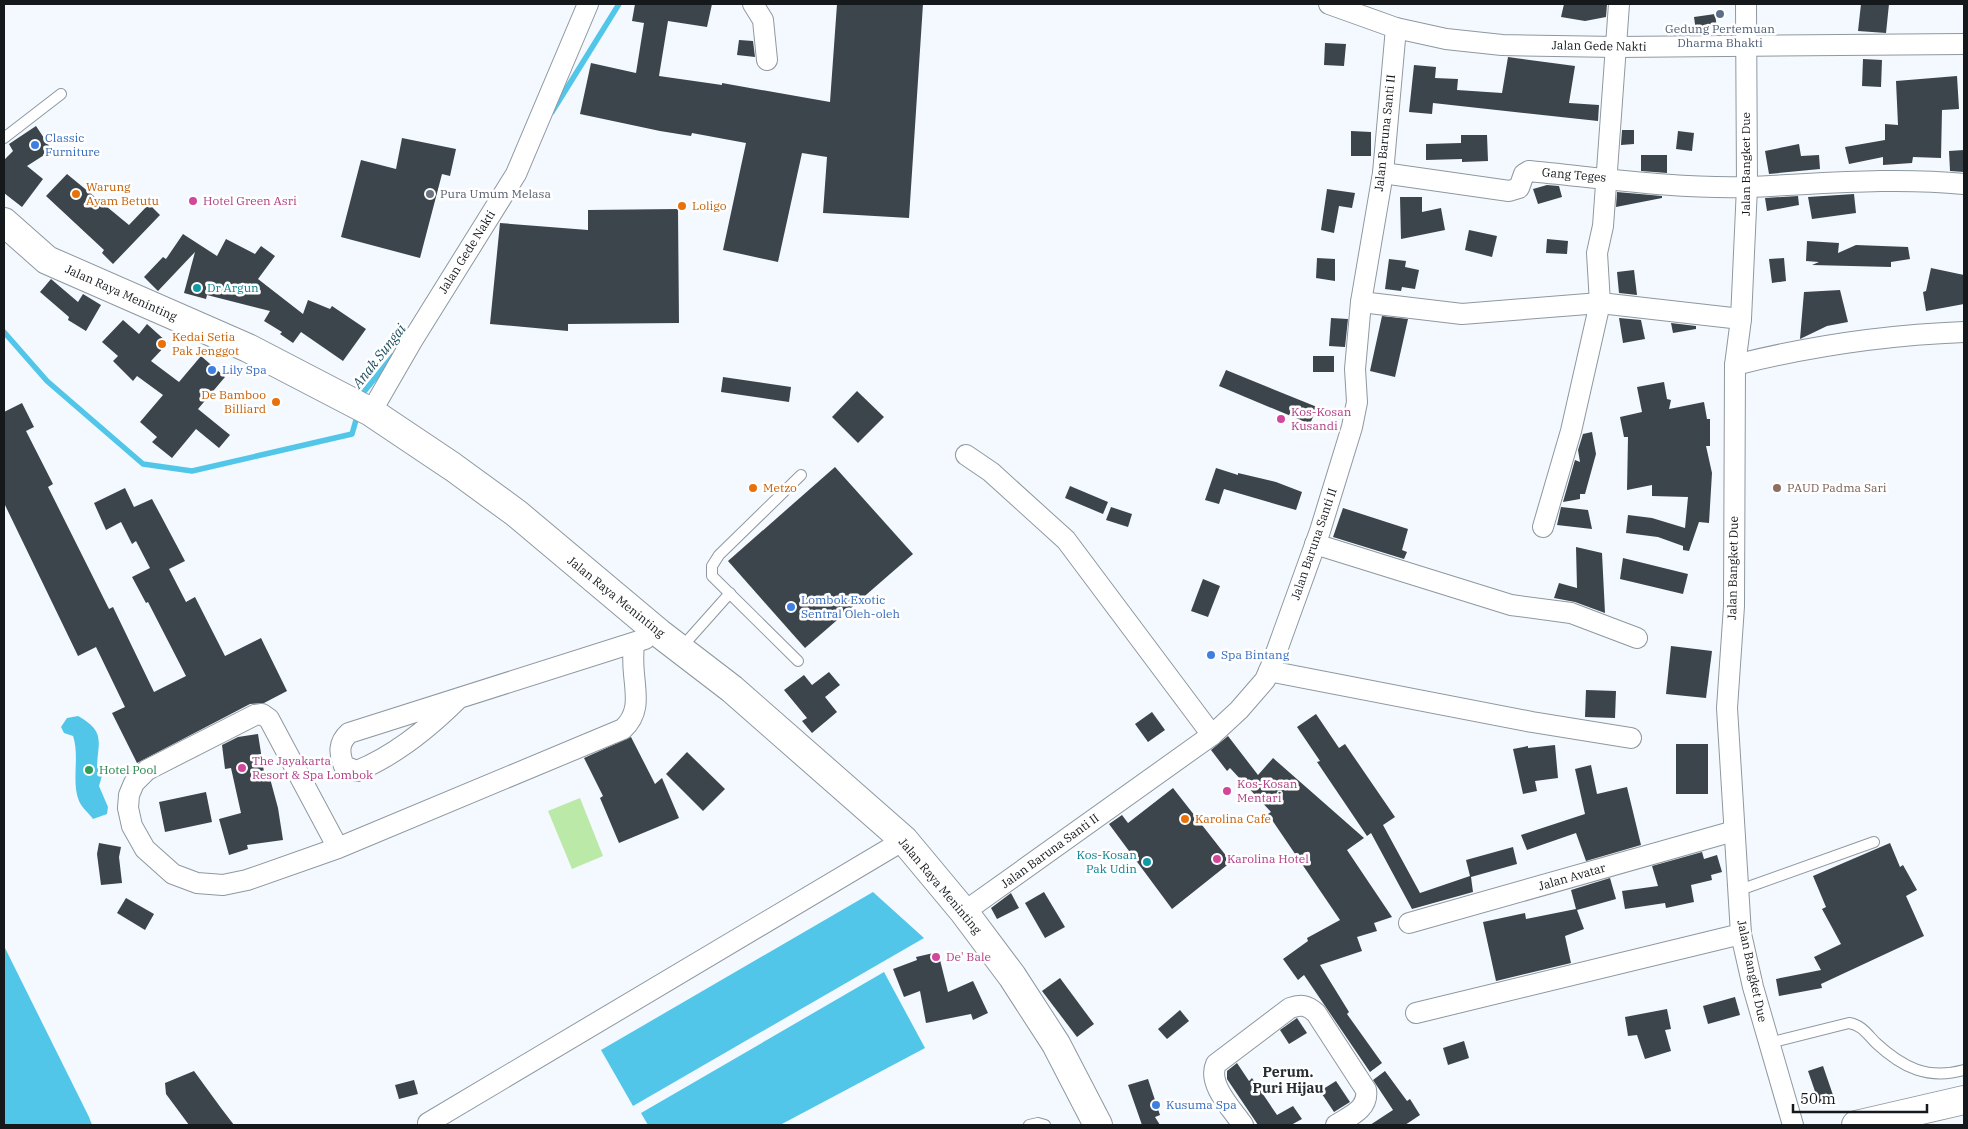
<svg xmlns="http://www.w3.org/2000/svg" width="1968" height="1129" font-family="'IBM Plex Serif',serif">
	<rect width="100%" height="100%" fill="#f3f9fe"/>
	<polygon fill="#bbe9a8" points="580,798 603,856 572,869 548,811"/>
	<g fill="#52c6e8">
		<path d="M78,716C106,732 98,741 97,767L103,772L99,786L108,807L107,814L93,819C89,813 82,808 79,801C71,782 80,756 73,736L64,733L61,727L67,718Z"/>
		<polygon points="873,892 924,938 633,1106 601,1050"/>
		<polygon points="4,946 89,1117 92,1125 4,1125"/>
		<polygon points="884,972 925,1048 780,1125 648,1125 641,1113"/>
	</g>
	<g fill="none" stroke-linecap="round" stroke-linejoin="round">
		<g stroke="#52c6e8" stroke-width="5.5">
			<polyline points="552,112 619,4"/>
			<polyline points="4,332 47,381 143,464 192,471 352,434 358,413"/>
			<polyline points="362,399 363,393 393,356"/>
		</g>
	</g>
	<g fill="#3c454c">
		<polygon points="635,4 712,4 707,27 668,21 659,76 722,85 722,83 830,102 837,4 923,4 909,218 823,213 827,157 802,153 778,262 723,250 746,143 692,133 691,136 660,131 580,114 591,63 636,73 644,23 632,21"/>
		<polygon points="1564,4 1607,4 1606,17 1585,21 1561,17"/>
		<polygon points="1861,4 1889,4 1886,33 1858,31"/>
		<polygon points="1715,14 1717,28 1696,31 1694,17"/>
		<polygon points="739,40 753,41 755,57 737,55"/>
		<polygon points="1325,43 1346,44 1344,66 1324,65"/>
		<polygon points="1508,57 1575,66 1569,103 1599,105 1598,121 1433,103 1432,114 1409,112 1414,65 1436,67 1435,78 1458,79 1457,90 1502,93"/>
		<polygon points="1863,59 1882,60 1881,87 1862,86"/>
		<polygon points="1957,76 1959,109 1942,110 1941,158 1913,157 1912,163 1883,165 1883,157 1849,164 1845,147 1885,140 1885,124 1898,125 1896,81"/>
		<polygon points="36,126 52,150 27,166 43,179 22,207 4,193 4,160 13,151 9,144"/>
		<polygon points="1622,130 1634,130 1634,144 1621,145"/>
		<polygon points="1351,131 1371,132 1371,156 1351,156"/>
		<polygon points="1678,131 1694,133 1692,151 1676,149"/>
		<polygon points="1461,135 1487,135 1488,161 1462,162 1462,159 1426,160 1426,144 1461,143"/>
		<polygon points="402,138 456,149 450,176 442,174 420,258 341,237 361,160 396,169"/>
		<polygon points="1799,144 1801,156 1819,155 1820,169 1769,174 1765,151"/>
		<polygon points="1964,150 1964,172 1950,171 1949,151"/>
		<polygon points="1641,155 1667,155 1667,173 1641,171"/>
		<polygon points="67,174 129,225 149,204 160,215 113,264 102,253 104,250 46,196"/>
		<polygon points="1547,185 1559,186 1562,197 1538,204 1533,189"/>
		<polygon points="1327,189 1355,193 1352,208 1339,206 1334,233 1321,230"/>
		<polygon points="1617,192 1662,196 1662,198 1616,207"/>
		<polygon points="1854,194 1856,213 1812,219 1808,197"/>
		<polygon points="1798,196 1799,205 1767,211 1765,198"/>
		<polygon points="1400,197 1422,197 1422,212 1441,208 1445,230 1401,239"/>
		<polygon points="678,209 679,323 568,324 568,331 490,324 500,223 588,230 588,210"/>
		<polygon points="1469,230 1497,236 1492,257 1465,250"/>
		<polygon points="183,234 217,256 226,239 255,254 261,246 275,256 258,279 303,314 308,300 330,309 332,306 366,329 343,361 301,332 293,343 280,334 282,332 264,321 270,311 207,295 206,299 184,293 195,252 158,291 144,277 163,257 166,259"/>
		<polygon points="1547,239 1568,241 1567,254 1546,253"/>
		<polygon points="1807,241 1839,243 1838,253 1856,245 1908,247 1910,259 1891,262 1891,267 1812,265 1819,262 1806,261"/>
		<polygon points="1317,258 1335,259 1335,281 1316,278"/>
		<polygon points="1784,258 1786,281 1772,283 1769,259"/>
		<polygon points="1389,259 1406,261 1405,267 1419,270 1415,289 1402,287 1401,291 1385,289"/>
		<polygon points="1931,268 1964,275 1964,304 1926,311 1923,292 1926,291"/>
		<polygon points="1634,270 1637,295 1619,293 1617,272"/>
		<polygon points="51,279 78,302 83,294 101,305 86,331 68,320 69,317 40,292"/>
		<polygon points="1840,290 1848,322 1827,326 1800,339 1804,292"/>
		<polygon points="1382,316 1408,319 1395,377 1370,371"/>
		<polygon points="1331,318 1348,319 1345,347 1329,346"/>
		<polygon points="1619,318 1641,320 1645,339 1623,343"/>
		<polygon points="123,320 139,334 147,324 168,343 151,361 179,382 201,356 225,377 198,409 230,435 219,448 196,429 172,458 152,442 157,437 140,422 163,395 137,376 133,381 113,361 118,356 102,342"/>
		<polygon points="1671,323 1696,326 1696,329 1673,333"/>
		<rect x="1313" y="356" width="21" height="16"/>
		<polygon points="1226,370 1317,407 1310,424 1219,386"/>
		<polygon points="723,377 791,387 789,402 721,392"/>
		<polygon points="1664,382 1667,399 1671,400 1669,409 1704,402 1707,419 1710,419 1710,446 1706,446 1712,473 1709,523 1699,522 1689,551 1683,550 1683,546 1658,537 1626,533 1628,515 1652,518 1685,528 1688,497 1652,496 1652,485 1627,490 1628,437 1624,437 1620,417 1642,412 1637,387"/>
		<polygon points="857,391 884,417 858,443 832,417"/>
		<polygon points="22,403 34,427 26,431 53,484 48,487 109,609 113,607 154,692 186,676 148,602 146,603 132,577 150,568 136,541 132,544 121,522 106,530 94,503 125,488 134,507 152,499 185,561 169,569 186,602 195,597 225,656 261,638 287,691 264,703 250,704 137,763 112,713 125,707 96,647 78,656 4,503 4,412"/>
		<polygon points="1592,432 1596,454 1585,494 1580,494 1580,499 1563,502 1575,460 1580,462 1578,450 1583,434"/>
		<polygon points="835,467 913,554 805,648 728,561"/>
		<polygon points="1216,468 1238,475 1238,473 1276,482 1302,492 1296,510 1224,489 1219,504 1205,500"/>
		<polygon points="1070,486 1108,502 1103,514 1065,498"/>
		<polygon points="1111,507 1132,514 1128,527 1106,520"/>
		<polygon points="1561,507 1588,510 1592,529 1557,525"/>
		<polygon points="1343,508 1408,529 1402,550 1407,552 1404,559 1333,537"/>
		<polygon points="1576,547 1602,553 1605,613 1575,602 1554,598 1559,583 1577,588"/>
		<polygon points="1623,558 1688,574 1683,594 1620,579"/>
		<polygon points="1203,579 1220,586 1208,617 1191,611"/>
		<polygon points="1671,646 1712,651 1706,698 1666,694"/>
		<polygon points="829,672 840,685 825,697 837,712 812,733 802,721 807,718 784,690 804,675 812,685"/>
		<polygon points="1586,690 1616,691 1615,718 1585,717"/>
		<polygon points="1152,712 1165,730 1148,742 1135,724"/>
		<polygon points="1316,714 1339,748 1345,744 1395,817 1383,825 1420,893 1470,876 1466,860 1513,847 1517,864 1471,877 1473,892 1412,909 1371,833 1367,836 1317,762 1320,761 1297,727"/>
		<polygon points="258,734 264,772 268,771 278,808 283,840 247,845 248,849 229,855 219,819 241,813 231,768 225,769 222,745 238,737"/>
		<polygon points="1228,736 1258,775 1273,758 1364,838 1347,850 1392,917 1374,923 1377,931 1357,937 1362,951 1320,965 1349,1012 1347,1014 1382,1063 1370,1072 1304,975 1298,980 1283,959 1308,941 1307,938 1340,920 1268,814 1271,812 1230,768 1227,771 1211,750"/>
		<polygon points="631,737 655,784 662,778 679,818 619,843 600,798 603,796 584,758"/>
		<rect x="1676" y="744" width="32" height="50"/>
		<polygon points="1555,745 1558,778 1535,781 1537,791 1523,794 1513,749 1528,746 1528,748"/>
		<polygon points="687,752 725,789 703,811 666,774"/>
		<polygon points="1591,765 1597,794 1627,787 1641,845 1586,861 1576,833 1527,850 1521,835 1585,814 1575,769"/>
		<polygon points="1173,788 1231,862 1172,909 1109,824 1122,815 1128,823"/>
		<polygon points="206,792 212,822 165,832 159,802"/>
		<polygon points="99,843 121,847 119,857 122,883 101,885 97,854"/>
		<polygon points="1890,843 1900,867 1903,865 1917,890 1906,896 1924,936 1821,984 1822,988 1779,996 1776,979 1821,970 1814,957 1841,944 1822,909 1826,907 1813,876"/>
		<polygon points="1702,852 1704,859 1717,855 1722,872 1711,875 1712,880 1691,885 1694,902 1666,908 1665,903 1625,909 1622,891 1658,886 1652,866"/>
		<polygon points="1610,878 1616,899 1577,910 1584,929 1565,936 1571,963 1496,981 1483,922 1525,913 1526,919 1576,909 1571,890"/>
		<polygon points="1044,892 1065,927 1045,938 1025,903"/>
		<polygon points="1011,893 1019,908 997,919 991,908"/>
		<polygon points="126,898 154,914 145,930 117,913"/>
		<polygon points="938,952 948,992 973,981 988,1013 973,1020 971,1014 926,1023 920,991 904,997 893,969 917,960 916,957"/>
		<polygon points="1060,978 1094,1024 1077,1037 1042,991"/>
		<polygon points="1735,997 1740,1015 1708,1024 1703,1006"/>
		<polygon points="1667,1009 1671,1029 1665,1030 1671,1051 1645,1059 1637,1035 1628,1036 1625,1017"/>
		<polygon points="1180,1010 1189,1021 1167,1039 1158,1029"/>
		<polygon points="1297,1018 1307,1033 1289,1044 1280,1030"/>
		<polygon points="1464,1041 1469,1058 1448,1065 1443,1048"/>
		<polygon points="1237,1063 1249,1081 1252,1078 1277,1115 1293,1106 1302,1119 1291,1125 1258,1125 1227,1079 1227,1071"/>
		<polygon points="1823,1066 1834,1098 1819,1103 1808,1071"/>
		<polygon points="194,1071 221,1108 234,1125 189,1125 166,1094 165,1083"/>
		<polygon points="1385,1071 1407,1101 1410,1099 1420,1115 1405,1125 1370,1125 1393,1110 1373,1080"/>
		<polygon points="1148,1079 1160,1115 1155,1117 1160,1125 1142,1125 1128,1085"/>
		<polygon points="414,1080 418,1094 399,1099 395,1085"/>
		<polygon points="1336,1081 1350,1102 1334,1112 1320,1091"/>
	</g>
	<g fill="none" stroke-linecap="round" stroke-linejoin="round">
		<defs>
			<g id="lane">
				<polyline points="4,138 61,94"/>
				<polyline points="681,648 730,593"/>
				<polyline points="798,661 712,576 712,566 719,555 801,475"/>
				<polyline points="1737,891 1874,842"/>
				<path d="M1769,1043L1849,1023C1862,1025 1867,1034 1876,1043C1903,1068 1928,1080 1964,1070"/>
				<polyline points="1029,1125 1038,1123 1045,1125"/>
			</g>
			<g id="street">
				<polyline points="753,4 763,20 767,60"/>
				<polyline points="1329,4 1396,28 1446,39 1502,45 1617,47 1964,44"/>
				<polyline points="1746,4 1747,187 1741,319 1735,365 1734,606 1727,708 1741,934 1753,987 1793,1125"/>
				<path d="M1383,173L1509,191L1519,188L1524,174L1529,171C1602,178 1676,189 1748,187C1821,184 1892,177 1964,184"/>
				<polyline points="1361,302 1462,314 1600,303 1741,319"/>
				<path d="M1735,365C1810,346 1888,335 1964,332"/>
				<polyline points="371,412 412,341 516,174 588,4"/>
				<polyline points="966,455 991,472 1066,540 1212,735"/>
				<polyline points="1543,527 1571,431 1600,303 1597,253 1603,226 1619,4"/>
				<polyline points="1315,544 1511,605 1571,613 1637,638"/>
				<polyline points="1269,671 1532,722 1631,738"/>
				<path d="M459,698C429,728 396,755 357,771L344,766C339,753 338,743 349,733L645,639"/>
				<path d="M338,848L269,719L262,714L255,715L147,770L134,783L129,795L128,808L132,826L145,849L173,874L197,883L223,885L247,880L338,848L623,729C640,713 636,696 634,674C633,664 633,653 634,643"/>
				<polyline points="964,912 1212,735 1239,710 1265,680 1272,664 1320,531 1352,427 1357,402 1355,369 1361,302 1383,173 1396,28"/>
				<polyline points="1409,923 1734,831"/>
				<polyline points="1416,1013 1741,934"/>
				<polyline points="428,1123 904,840"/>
				<path d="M1243,1125C1232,1109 1207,1084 1216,1064L1290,1008C1301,1004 1307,1005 1316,1013L1366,1090C1369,1109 1350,1116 1336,1125"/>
			</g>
			<polyline id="secondary" points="1856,1125 1964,1100"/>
			<polyline id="highway" points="4,222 47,260 248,348 371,412 453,467 516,513 659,633 732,689 904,840 964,912 1012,976 1056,1044 1098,1125"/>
		</defs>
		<use href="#lane" stroke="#8e98a0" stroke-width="12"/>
		<use href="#street" stroke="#8e98a0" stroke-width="22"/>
		<use href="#secondary" stroke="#8e98a0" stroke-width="30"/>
		<use href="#highway" stroke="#8e98a0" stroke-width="30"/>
		<use href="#lane" stroke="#fff" stroke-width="10"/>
		<use href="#street" stroke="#fff" stroke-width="20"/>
		<use href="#secondary" stroke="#fff" stroke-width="28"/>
		<use href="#highway" stroke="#fff" stroke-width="28"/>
	</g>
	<circle fill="#5c6f8a" stroke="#fff" stroke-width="2" cx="1720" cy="14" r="5"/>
	<g fill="#3f7fe0" stroke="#fff" stroke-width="2">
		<circle cx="35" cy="145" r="5"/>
		<circle cx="212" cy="370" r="5"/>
		<circle cx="791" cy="607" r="5"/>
		<circle cx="1211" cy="655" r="5"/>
		<circle cx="1156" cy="1105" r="5"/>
	</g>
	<g fill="#e8710a" stroke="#fff" stroke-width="2">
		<circle cx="76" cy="194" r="5"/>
		<circle cx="682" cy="206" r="5"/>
		<circle cx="162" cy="344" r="5"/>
		<circle cx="276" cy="402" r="5"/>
		<circle cx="753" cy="488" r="5"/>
		<circle cx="1185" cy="819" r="5"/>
	</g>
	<circle fill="#6b7280" stroke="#fff" stroke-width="2" cx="430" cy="194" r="5"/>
	<g fill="#d1479c" stroke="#fff" stroke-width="2">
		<circle cx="193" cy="201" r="5"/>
		<circle cx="1281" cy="419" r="5"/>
		<circle cx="242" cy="768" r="5"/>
		<circle cx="1227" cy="791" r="5"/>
		<circle cx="1217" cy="859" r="5"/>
		<circle cx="936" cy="957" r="5"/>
	</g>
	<g fill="#0f9aa8" stroke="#fff" stroke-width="2">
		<circle cx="197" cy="288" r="5"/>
		<circle cx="1147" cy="862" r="5"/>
	</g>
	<circle fill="#8d6e63" stroke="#fff" stroke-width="2" cx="1777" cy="488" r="5"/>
	<circle fill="#2e9e5b" stroke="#fff" stroke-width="2" cx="89" cy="770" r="5"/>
	<g text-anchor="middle" stroke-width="5" stroke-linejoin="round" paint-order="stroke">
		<g font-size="12" fill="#4e5e75" stroke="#fff">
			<text x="1720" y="33">Gedung Pertemuan<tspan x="1720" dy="14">Dharma Bhakti</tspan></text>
		</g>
		<g font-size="12" fill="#16191c" stroke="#fff">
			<text transform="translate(1599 46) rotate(1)" y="4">Jalan Gede Nakti</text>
			<text transform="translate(1385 133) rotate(-84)" y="4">Jalan Baruna Santi II</text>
			<text transform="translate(1746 164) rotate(-90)" y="4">Jalan Bangket Due</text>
			<text transform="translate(1574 175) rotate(5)" y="4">Gang Teges</text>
			<text transform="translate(467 252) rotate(-58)" y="4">Jalan Gede Nakti</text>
			<text transform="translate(121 293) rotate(24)" y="4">Jalan Raya Meninting</text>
			<text transform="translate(1314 544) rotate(-71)" y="4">Jalan Baruna Santi II</text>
			<text transform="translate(1733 568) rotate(-89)" y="4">Jalan Bangket Due</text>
			<text transform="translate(616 597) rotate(39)" y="4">Jalan Raya Meninting</text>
			<text transform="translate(1050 851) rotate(-36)" y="4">Jalan Baruna Santi II</text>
			<text transform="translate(1572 877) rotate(-16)" y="4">Jalan Avatar</text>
			<text transform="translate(940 886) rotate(50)" y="4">Jalan Raya Meninting</text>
			<text transform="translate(1752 971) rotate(78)" y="4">Jalan Bangket Due</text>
		</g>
		<g font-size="12" fill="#366cbe" stroke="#fff" text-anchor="start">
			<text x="45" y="142">Classic<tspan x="45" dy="14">Furniture</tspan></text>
			<text x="222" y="374">Lily Spa</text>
			<text x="801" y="604">Lombok Exotic<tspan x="801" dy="14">Sentral Oleh-oleh</tspan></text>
			<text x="1221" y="659">Spa Bintang</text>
			<text x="1166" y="1109">Kusuma Spa</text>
		</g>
		<g font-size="12" fill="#c56008" stroke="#fff" text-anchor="start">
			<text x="86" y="191">Warung<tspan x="86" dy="14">Ayam Betutu</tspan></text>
			<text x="692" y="210">Loligo</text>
			<text x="172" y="341">Kedai Setia<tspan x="172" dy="14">Pak Jenggot</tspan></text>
			<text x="266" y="399" text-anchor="end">De Bamboo<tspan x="266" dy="14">Billiard</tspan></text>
			<text x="763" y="492">Metzo</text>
			<text x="1195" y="823">Karolina Cafe</text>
		</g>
		<g font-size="12" fill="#5b616d" stroke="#fff" text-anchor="start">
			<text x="440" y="198">Pura Umum Melasa</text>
		</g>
		<g font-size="12" fill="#b23c85" stroke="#fff" text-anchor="start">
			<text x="203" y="205">Hotel Green Asri</text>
			<text x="1291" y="416">Kos-Kosan<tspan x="1291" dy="14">Kusandi</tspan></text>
			<text x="252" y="765">The Jayakarta<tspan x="252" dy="14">Resort &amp; Spa Lombok</tspan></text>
			<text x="1237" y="788">Kos-Kosan<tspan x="1237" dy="14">Mentari</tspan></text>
			<text x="1227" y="863">Karolina Hotel</text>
			<text x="946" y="961">De' Bale</text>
		</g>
		<g font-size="12" fill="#0d838f" stroke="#fff" text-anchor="start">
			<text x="207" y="292">Dr Argun</text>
			<text x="1137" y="859" text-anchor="end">Kos-Kosan<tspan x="1137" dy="14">Pak Udin</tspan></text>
		</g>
		<g font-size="12" fill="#785e54" stroke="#fff" text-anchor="start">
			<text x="1787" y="492">PAUD Padma Sari</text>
		</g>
		<g font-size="12" fill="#27864d" stroke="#fff" text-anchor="start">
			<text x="99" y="774">Hotel Pool</text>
		</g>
		<g font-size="14" font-style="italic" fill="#1e4f5e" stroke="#fff">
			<text transform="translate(379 356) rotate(-52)" y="5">Anak Sungai</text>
		</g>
		<g font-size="14" font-weight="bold" fill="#262e34" stroke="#fff">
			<text x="1288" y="1077">Perum.<tspan x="1288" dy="16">Puri Hijau</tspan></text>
		</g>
	</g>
	<rect width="1968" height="1129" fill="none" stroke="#16191c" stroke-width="10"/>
	<path d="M1793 1104v8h134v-8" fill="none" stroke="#16191c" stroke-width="2.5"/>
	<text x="1800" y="1104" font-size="15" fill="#16191c" stroke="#ffffff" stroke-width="4" paint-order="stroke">50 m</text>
</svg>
